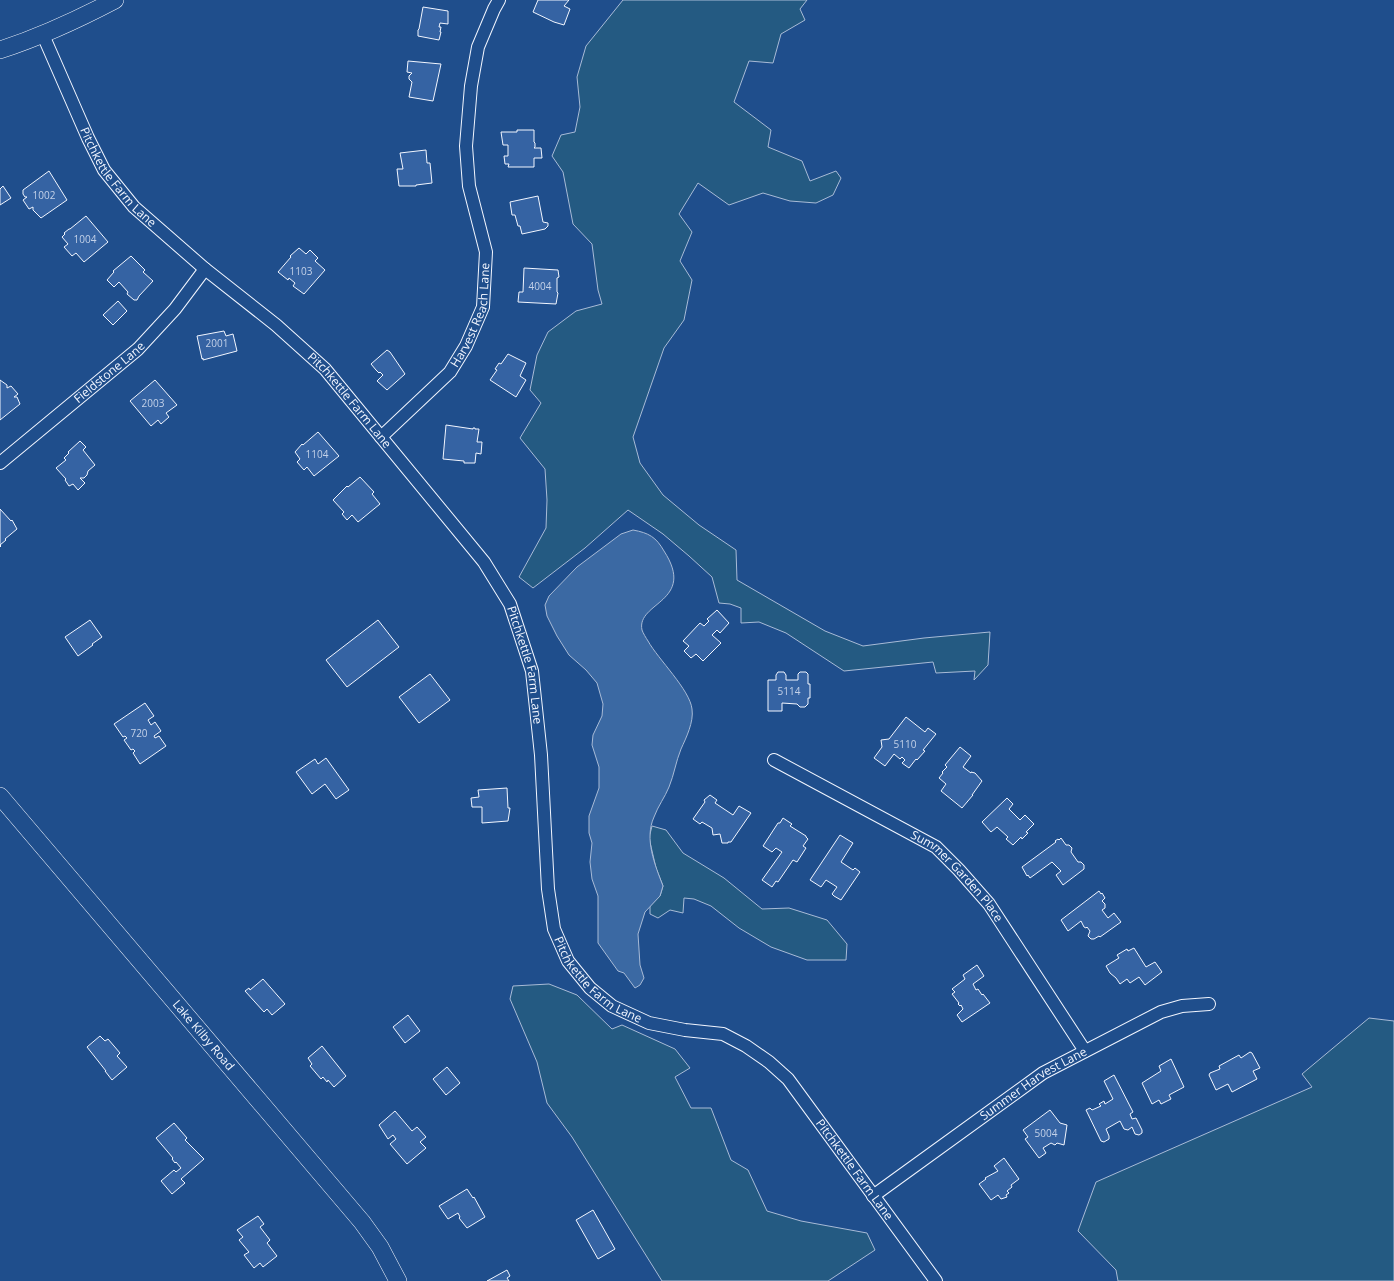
<svg xmlns="http://www.w3.org/2000/svg" width="1394" height="1281" font-family="'Open Sans',sans-serif">
	<rect width="100%" height="100%" fill="#1f4e8c"/>
	<g fill="#245a82" stroke="#a8bbd7">
		<polygon points="623,0 807,0 800,9 805,20 781,34 773,63 749,61 734,102 771,130 768,147 802,161 810,181 836,171 841,178 833,195 816,203 790,201 763,193 729,205 698,183 679,214 692,232 680,261 692,280 684,320 664,348 633,437 640,463 663,495 699,525 736,550 737,580 825,631 863,646 924,638 990,632 988,665 974,680 975,671 936,673 933,662 844,671 786,633 759,622 741,623 741,608 730,604 719,603 712,577 689,556 663,534 628,510 585,548 533,588 519,577 546,528 547,500 545,469 520,438 541,403 530,390 537,355 548,332 576,311 602,304 598,290 592,244 573,224 563,172 552,156 561,135 575,132 580,107 577,77 586,46"/>
		<polygon points="652,826 666,830 683,853 724,878 762,909 789,908 827,920 847,944 846,960 807,960 771,947 739,928 711,906 694,899 684,898 683,913 670,910 658,918 650,914 650,906 660,896 663,886 656,868 649,838"/>
		<polygon points="549,984 577,995 612,1029 622,1025 675,1049 690,1068 675,1077 691,1108 711,1108 731,1160 748,1170 767,1211 801,1221 867,1233 875,1250 828,1281 662,1281 572,1137 547,1103 537,1062 510,999 513,986"/>
		<polygon points="1369,1018 1394,1021 1394,1281 1118,1281 1116,1270 1078,1231 1096,1182 1312,1087 1302,1074"/>
	</g>
	<path fill="#3b69a3" stroke="#a8bbd7" d="M633,530C649,533 656,537 664,551C697,602 636,602 642,630C643,633 646,638 648,641C658,659 690,690 692,709C694,722 686,738 681,749C676,761 674,775 669,787C665,797 658,806 654,817C644,839 655,865 663,886L660,896L645,912L638,934L640,965L644,978L640,985L635,988L624,973L618,971L598,943V896L592,879L590,862L592,843L589,833V816L599,788V767L592,745L593,735L602,716L603,704L597,683L586,670L569,655L557,636L547,616L545,605L549,596L577,567L621,534Z"/>
	<g fill="#3563a3" stroke="#f2f6ff">
		<polygon points="538,0 569,0 564,6 570,9 564,25 554,22 533,12"/>
		<polygon points="423,7 448,11 448,24 440,23 439,27 441,27 440,32 441,32 439,40 418,36 418,30 419,29"/>
		<polygon points="408,61 441,64 433,101 409,97 412,82 409,79 409,76 412,73 407,72"/>
		<polygon points="517,130 534,130 534,142 535,143 535,147 534,148 541,148 542,158 534,158 534,167 508,167 509,164 505,164 504,156 508,156 508,145 503,145 501,132 517,132"/>
		<polygon points="426,150 427,163 430,163 432,183 416,185 416,186 399,186 397,169 403,169 400,153"/>
		<polygon points="49,171 67,200 41,218 33,210 33,207 29,209 23,200 27,197 25,197 23,194 23,190"/>
		<polygon points="3,186 11,198 0,205 0,189"/>
		<polygon points="538,196 543,222 548,223 548,226 545,229 522,234 520,226 518,226 515,215 512,215 510,202"/>
		<polygon points="86,216 108,242 84,262 76,253 72,256 64,247 68,244 62,237 65,234 64,233 69,229 70,229"/>
		<polygon points="299,248 306,254 310,250 318,258 315,261 325,270 304,294 293,286 295,283 289,278 288,280 278,272 291,257 290,256"/>
		<polygon points="131,256 145,270 143,272 153,281 139,296 137,300 134,300 127,294 128,292 119,282 114,287 107,280 114,272 113,271"/>
		<polygon points="524,268 558,270 559,277 557,278 557,292 558,293 556,304 518,302 519,292 523,292"/>
		<polygon points="118,301 127,311 113,325 103,315"/>
		<polygon points="224,331 226,336 233,334 237,351 203,360 203,358 202,359 197,336"/>
		<polygon points="387,350 390,352 405,374 387,390 377,381 383,375 380,372 379,373 376,370 371,364"/>
		<polygon points="508,354 526,363 520,376 526,380 516,397 490,380 497,370 495,369 499,363 501,364"/>
		<polygon points="0,380 7,385 7,388 11,386 18,394 14,397 17,397 20,404 0,420"/>
		<polygon points="155,380 177,405 166,413 169,417 161,424 158,420 151,426 130,401"/>
		<polygon points="446,425 473,429 473,428 475,428 475,429 479,429 477,442 482,442 481,454 476,453 475,463 464,463 464,461 443,459"/>
		<polygon points="318,432 339,456 314,476 307,467 304,470 297,462 300,459 295,452 302,444 303,445"/>
		<polygon points="80,441 86,447 83,450 95,465 88,471 87,475 84,478 80,478 85,483 78,490 73,484 69,486 65,480 66,479 56,468 66,460 64,458 69,453 68,452"/>
		<polygon points="360,477 374,492 372,494 380,504 358,522 352,515 347,520 342,514 344,512 333,500 347,486 348,487"/>
		<polygon points="0,509 11,521 12,520 17,529 5,539 6,540 0,545 1,546 0,547"/>
		<polygon points="717,610 729,623 720,633 717,630 712,635 721,643 703,661 696,654 691,658 684,651 689,646 683,641 700,623 704,626 709,621 707,619"/>
		<polygon points="90,620 102,637 92,644 93,645 78,656 65,637"/>
		<polygon points="378,620 399,647 347,687 326,660"/>
		<polygon points="778,672 784,672 786,675 786,680 798,680 798,674 800,672 806,672 808,674 808,684 810,684 810,698 808,698 808,704 805,707 800,707 797,704 782,703 782,711 768,711 768,680 776,680 776,675"/>
		<polygon points="430,674 450,700 419,723 399,697"/>
		<polygon points="145,703 154,716 148,720 151,725 155,722 161,731 154,736 155,738 159,736 166,746 140,764 133,753 135,751 133,749 131,750 124,740 127,738 125,736 123,737 114,724"/>
		<polygon points="906,717 925,732 928,728 936,734 923,750 925,751 917,760 916,759 909,768 902,763 905,760 902,757 900,759 894,754 885,766 874,758 882,747 881,740 889,739"/>
		<polygon points="960,747 971,756 963,767 971,773 971,772 975,773 982,781 972,795 973,795 962,808 941,791 946,784 939,778 943,773 942,772 947,767 945,765"/>
		<polygon points="326,758 349,790 336,799 325,784 312,794 296,772 315,759 318,764"/>
		<polygon points="507,788 508,808 510,808 508,821 482,823 482,807 472,807 471,798 479,797 478,790"/>
		<polygon points="710,795 717,800 715,803 733,815 739,806 751,813 731,842 728,842 728,843 722,843 720,834 713,835 712,828 702,822 700,824 693,819 705,802 704,800"/>
		<polygon points="1007,798 1013,804 1009,809 1020,820 1025,815 1034,824 1026,832 1028,833 1022,839 1021,837 1013,845 1006,839 1008,837 997,827 991,832 982,822"/>
		<polygon points="783,818 792,824 790,826 806,836 806,837 808,839 803,846 806,848 797,862 793,860 778,882 776,881 772,887 762,880 782,852 776,848 772,852 763,846 778,823 780,823"/>
		<polygon points="840,835 853,843 841,862 853,870 855,868 860,872 841,900 834,896 832,894 837,887 826,880 821,887 810,880"/>
		<polygon points="1061,838 1066,845 1069,845 1072,848 1071,852 1078,862 1081,862 1084,865 1084,869 1063,885 1056,875 1061,871 1052,862 1030,878 1028,875 1027,876 1022,867 1056,842 1055,841 1058,839 1059,840"/>
		<polygon points="1099,891 1101,894 1102,893 1105,898 1102,901 1105,904 1105,908 1102,910 1108,918 1114,913 1121,922 1100,937 1099,936 1094,939 1091,939 1088,936 1090,931 1087,927 1086,928 1084,927 1081,921 1068,931 1061,920"/>
		<polygon points="1134,948 1146,967 1155,962 1162,972 1145,985 1139,977 1130,983 1127,979 1120,984 1116,978 1110,973 1106,966 1119,958 1117,955 1127,949 1128,951"/>
		<polygon points="977,965 984,976 973,984 976,990 978,989 982,995 983,994 990,1003 962,1022 957,1015 963,1009 961,1005 960,1006 958,1004 959,1003 952,994 955,992 952,989 965,979 963,975"/>
		<polygon points="263,979 285,1004 272,1015 267,1009 264,1012 245,991 249,988 250,990"/>
		<polygon points="408,1015 420,1031 405,1043 393,1027"/>
		<polygon points="100,1036 105,1041 108,1039 120,1053 117,1056 127,1067 112,1080 105,1071 106,1071 87,1047"/>
		<polygon points="322,1046 346,1076 334,1087 328,1080 327,1082 323,1077 321,1079 310,1066 312,1064 308,1058"/>
		<polygon points="1250,1052 1252,1053 1260,1068 1253,1071 1257,1079 1232,1092 1228,1084 1216,1090 1209,1075 1210,1073 1220,1069 1219,1066 1239,1055 1241,1058"/>
		<polygon points="1171,1059 1184,1087 1169,1095 1171,1099 1161,1104 1159,1100 1152,1104 1142,1083 1161,1071 1159,1066"/>
		<polygon points="447,1067 460,1083 446,1095 433,1079"/>
		<polygon points="1114,1075 1133,1112 1130,1114 1132,1119 1136,1118 1142,1130 1142,1133 1139,1135 1135,1134 1132,1127 1128,1130 1124,1129 1120,1121 1106,1129 1109,1136 1109,1139 1104,1142 1101,1141 1086,1110 1090,1108 1092,1110 1101,1106 1099,1104 1104,1101 1105,1104 1113,1099 1104,1081"/>
		<polygon points="1050,1110 1060,1123 1067,1125 1064,1145 1057,1143 1055,1145 1051,1143 1043,1148 1046,1153 1039,1158 1025,1139 1028,1137 1023,1130"/>
		<polygon points="395,1111 412,1131 417,1127 426,1137 420,1142 426,1148 407,1164 390,1144 396,1139 393,1135 388,1139 379,1125"/>
		<polygon points="174,1123 187,1138 185,1140 204,1159 181,1179 185,1183 172,1194 161,1181 174,1170 176,1172 181,1168 176,1162 175,1163 172,1159 173,1158 156,1138"/>
		<polygon points="1004,1158 1019,1179 1011,1185 1012,1187 1007,1191 1009,1193 1006,1195 1007,1197 1001,1199 998,1195 991,1200 979,1184 986,1179 985,1178 998,1171 994,1166"/>
		<polygon points="467,1189 473,1198 474,1197 485,1217 467,1228 459,1218 460,1217 458,1213 448,1219 439,1206"/>
		<polygon points="593,1210 615,1249 598,1259 576,1220"/>
		<polygon points="258,1216 264,1224 260,1227 270,1240 267,1243 277,1256 263,1267 260,1263 254,1268 244,1255 249,1252 239,1240 243,1237 237,1230"/>
		<polygon points="507,1270 510,1276 507,1278 509,1281 487,1281"/>
	</g>
	<g fill="none" stroke-linecap="round" stroke-linejoin="round">
		<defs>
			<g id="street">
				<path id="s1" d="M43,35L88,138L104,170L134,207L205,269L276,325L325,369L484,562L510,604L532,671L541,755L548,889L554,929L568,961L590,988L612,1006L649,1023L685,1030L723,1034L746,1046L769,1062L788,1079L936,1281"/>
				<path id="s2" d="M381,437L450,372L466,346L483,307L486,252L469,186L466,146L471,86L478,47L494,9L499,0"/>
				<path id="s3" d="M0,463L138,349L175,309L205,269"/>
				<path id="s4" d="M774,760L936,847L959,870L989,904L1085,1051"/>
				<path id="s5" d="M873,1196L1043,1073L1161,1012L1182,1006L1209,1004"/>
			</g>
			<g id="secondary">
				<path d="M0,50C40,37 77,20 115,0"/>
				<path id="s6" d="M0,796L362,1222L380,1247L398,1281"/>
			</g>
		</defs>
		<use href="#street" stroke="#f2f6ff" stroke-width="14"/>
		<use href="#secondary" stroke="#f2f6ff" stroke-width="18"/>
		<use href="#street" stroke="#1f4e8c" stroke-width="12"/>
		<use href="#secondary" stroke="#1f4e8c" stroke-width="17"/>
	</g>
	<g text-anchor="middle" stroke-width="3" stroke-linejoin="round" paint-order="stroke">
		<g font-size="10" fill="#c3d1e8">
			<text x="44" y="199">1002</text>
			<text x="85" y="243">1004</text>
			<text x="301" y="275">1103</text>
			<text x="540" y="290">4004</text>
			<text x="217" y="347">2001</text>
			<text x="153" y="407">2003</text>
			<text x="317" y="458">1104</text>
			<text x="789" y="695">5114</text>
			<text x="139" y="737">720</text>
			<text x="905" y="748">5110</text>
			<text x="1046" y="1137">5004</text>
		</g>
		<g font-size="12" fill="#f2f6ff" stroke="#1f4e8c">
			<text dy="4" stroke="none"><textPath href="#s1" startOffset="162">Pitchkettle Farm Lane</textPath></text>
			<text dy="4" stroke="none"><textPath href="#s2" startOffset="157">Harvest Reach Lane</textPath></text>
			<text dy="4" stroke="none"><textPath href="#s3" startOffset="142">Fieldstone Lane</textPath></text>
			<text dy="4" stroke="none"><textPath href="#s1" startOffset="486">Pitchkettle Farm Lane</textPath></text>
			<text dy="4" stroke="none"><textPath href="#s1" startOffset="809">Pitchkettle Farm Lane</textPath></text>
			<text dy="4" stroke="none"><textPath href="#s4" startOffset="219">Summer Garden Place</textPath></text>
			<text dy="4" stroke="none"><textPath href="#s1" startOffset="1145">Pitchkettle Farm Lane</textPath></text>
			<text dy="4" stroke="none"><textPath href="#s6" startOffset="314">Lake Kilby Road</textPath></text>
			<text dy="4" stroke="none"><textPath href="#s5" startOffset="196">Summer Harvest Lane</textPath></text>
			<text dy="4" stroke="none"><textPath href="#s1" startOffset="1481">Pitchkettle Farm Lane</textPath></text>
		</g>
	</g>
</svg>
